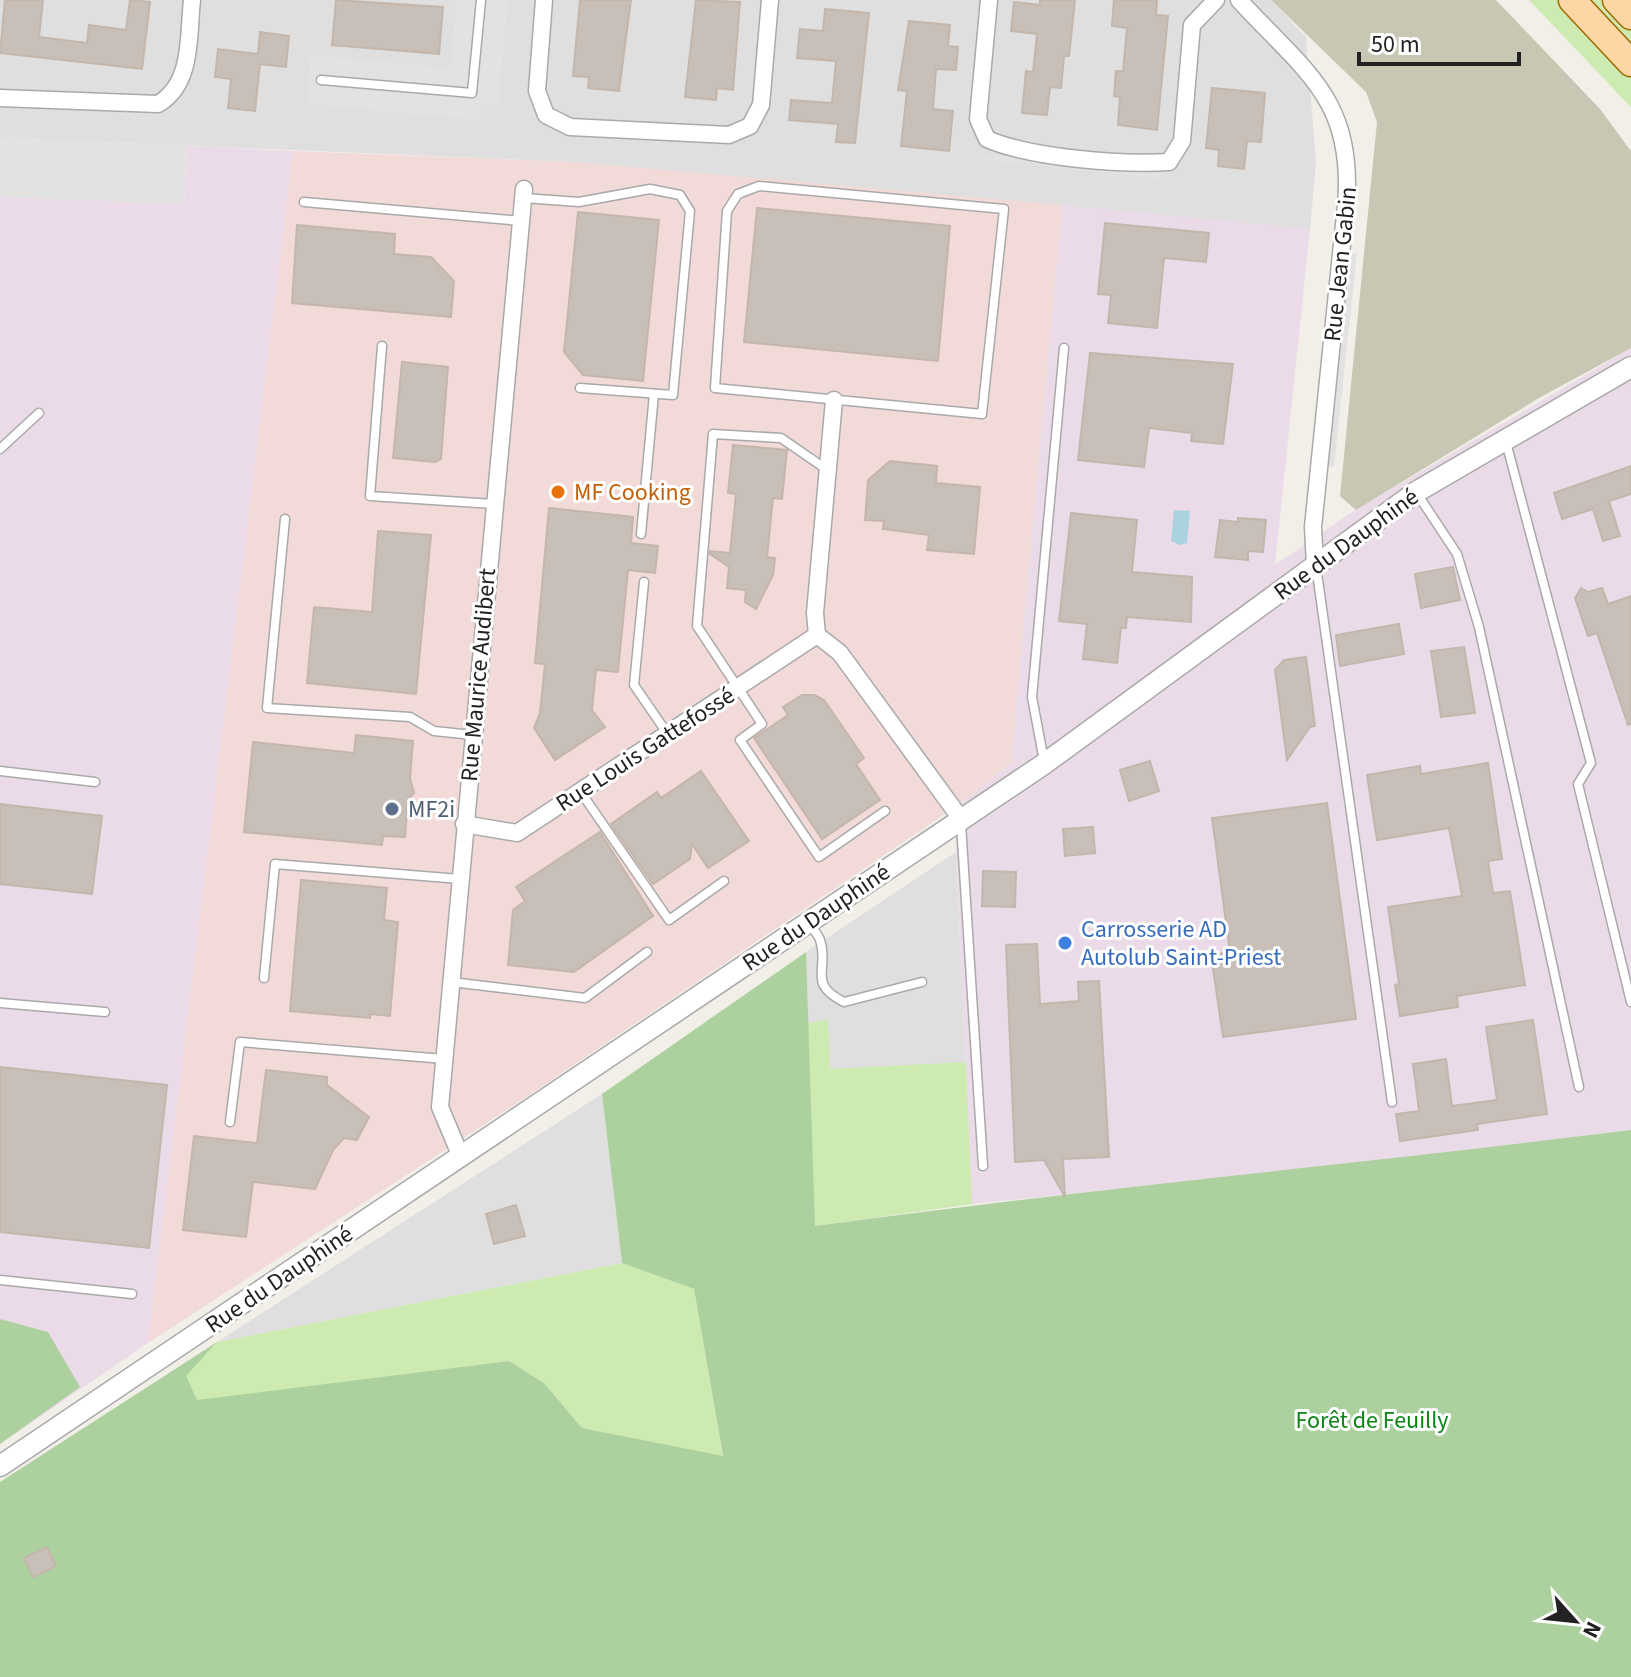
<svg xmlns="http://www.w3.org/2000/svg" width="1631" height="1677" font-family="'Source Sans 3',sans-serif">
	<rect width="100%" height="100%" fill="#f2efe9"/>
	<g fill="#e0dfdf">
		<polygon points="0,0 1271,0 1306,37 1316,162 1310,229 575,162 0,138"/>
		<polygon points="956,852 972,1204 814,1226 806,952"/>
		<polygon points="602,1094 622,1263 217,1342"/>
	</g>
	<polygon fill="#f2dad9" points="293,151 575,162 1062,205 1011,763 954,808 525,1098 148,1343"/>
	<g fill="#ebdbe8">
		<polygon points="187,146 293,151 148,1343 0,1444 0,197 184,204"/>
		<polygon points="1062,205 1310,229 1275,565 1352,512 1631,348 1631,1130 1379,1162 972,1204 954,808 1011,763"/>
	</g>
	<polygon fill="#c7c7b4" points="1271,0 1496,0 1600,109 1631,151 1631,348 1539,398 1356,510 1340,496 1377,122 1366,92"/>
	<g fill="#cdebb0">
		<polygon points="1529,0 1631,0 1631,107 1627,103"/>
		<polygon points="828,1020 830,1069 966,1062 972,1204 814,1226 808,1023"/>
		<polygon points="622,1263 694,1289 723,1457 582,1428 544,1383 509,1361 197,1401 185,1376 217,1342"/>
	</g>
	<g fill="#add19e">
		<path d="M806,952L815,1226C1086,1189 1359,1164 1631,1130V1677H0V1482L217,1342L186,1376L197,1400L509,1361L544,1383L582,1428L723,1456L694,1289L622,1263L602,1094Z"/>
		<polygon points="0,1319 48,1332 80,1387 0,1444"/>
	</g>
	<g fill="#e2e2e2">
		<polygon points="457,0 508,0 498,105 481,104 479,120 307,104 311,55 450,68"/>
		<polygon points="0,138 187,146 184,204 0,197"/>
		<polygon points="986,154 1162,174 1162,179 986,160"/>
		<polygon points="1351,253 1357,253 1334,467 1328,466"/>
	</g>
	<polygon fill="#aad3df" points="1174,510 1190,511 1187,543 1180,545 1171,541"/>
	<g fill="#c7bfb8" stroke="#c4b6ab" stroke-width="2">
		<polygon points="5,0 43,0 39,37 87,43 89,25 126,30 130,0 150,2 142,69 0,53"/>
		<polygon points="336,0 443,7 439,54 332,45"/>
		<polygon points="580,0 631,0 619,91 588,88 589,77 573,76"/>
		<polygon points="696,0 740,2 733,90 717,88 716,100 685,97"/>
		<polygon points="1040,0 1075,0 1069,56 1064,56 1061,88 1050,87 1047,115 1022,113 1026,71 1033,72 1037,34 1011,31 1014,2 1040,5"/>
		<polygon points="1114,0 1157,0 1156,15 1168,16 1157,130 1118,125 1120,97 1114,96 1116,71 1123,71 1127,28 1112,26"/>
		<polygon points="825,9 869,13 855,143 836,142 838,124 789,120 791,100 832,103 836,61 797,58 800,29 823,31"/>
		<polygon points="909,21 950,25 948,46 958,47 956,70 936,69 933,109 953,111 949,151 901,146 907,91 898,90"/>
		<polygon points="260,32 289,36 286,67 260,64 255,111 228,108 231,79 215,77 218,49 258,54"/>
		<polygon points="1212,88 1265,93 1261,142 1247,141 1244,169 1218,166 1219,150 1206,148"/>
		<polygon points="757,208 950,226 938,361 744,342"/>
		<polygon points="578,212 659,220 643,381 583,375 564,352"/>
		<polygon points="1105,223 1209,233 1206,262 1164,258 1157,328 1108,323 1111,295 1098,294"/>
		<polygon points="297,225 395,234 394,254 431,257 454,281 451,317 292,303"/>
		<polygon points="1090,353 1233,364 1223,444 1191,441 1192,433 1149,428 1144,467 1078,460"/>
		<polygon points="402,362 448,367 441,459 435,462 393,458"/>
		<polygon points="733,445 787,450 782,499 773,498 767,557 775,558 773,575 756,609 745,602 746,590 727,588 729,567 710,554 710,551 730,553 736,494 728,493"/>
		<polygon points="890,461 937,466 936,483 980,487 974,554 927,550 929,535 883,529 884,521 865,520 868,480"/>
		<polygon points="1631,466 1631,494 1609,501 1620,536 1603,541 1593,509 1562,519 1554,493"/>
		<polygon points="549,508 633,517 631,543 658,546 655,573 628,570 618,672 596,670 592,710 605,727 555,760 534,728 540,713 545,664 535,663"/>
		<polygon points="1071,513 1137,520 1132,572 1192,577 1191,622 1127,617 1126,628 1121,628 1117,663 1083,659 1087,624 1059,621"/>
		<polygon points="1238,518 1266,520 1263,552 1248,551 1248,560 1215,557 1220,520 1238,522"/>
		<polygon points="378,531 431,535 416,694 307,683 314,607 372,612"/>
		<polygon points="1453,567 1460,600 1421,608 1415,574"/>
		<polygon points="1581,588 1588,592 1602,588 1608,604 1631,596 1631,724 1628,725 1597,633 1588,636 1575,598"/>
		<polygon points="1399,624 1404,654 1340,666 1336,635"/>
		<polygon points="1464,647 1475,713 1441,717 1431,651"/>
		<polygon points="1306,657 1315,726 1310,727 1287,760 1275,670 1284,660"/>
		<polygon points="802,695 814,695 824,700 864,758 856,764 880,800 822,839 754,738 788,715 783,707"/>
		<polygon points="356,735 413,741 410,778 414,793 408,799 405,837 383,836 382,845 244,832 253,742 354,753"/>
		<polygon points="1150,761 1159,791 1129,801 1120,770"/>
		<polygon points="1488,763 1502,859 1488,861 1493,893 1510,891 1525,985 1457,996 1458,1007 1400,1016 1395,985 1399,984 1388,907 1462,896 1449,828 1377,840 1367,775 1420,766 1421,774"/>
		<polygon points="701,771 749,841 708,868 692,844 690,859 653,884 611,824 657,792 661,798"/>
		<polygon points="1327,803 1356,1019 1223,1037 1211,955 1230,952 1212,818"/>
		<polygon points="0,804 102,816 92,894 0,884"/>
		<polygon points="1093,827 1095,853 1065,856 1063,829"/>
		<polygon points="600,832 653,916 574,972 508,965 513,910 525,901 516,887"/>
		<polygon points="983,871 1016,872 1015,907 982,906"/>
		<polygon points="301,880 387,888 384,920 398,922 390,1016 370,1014 370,1018 290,1011"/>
		<polygon points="1037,944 1040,1004 1079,1001 1078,982 1099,981 1109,1157 1063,1159 1065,1197 1044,1160 1015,1162 1006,945"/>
		<polygon points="1533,1020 1547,1114 1477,1124 1478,1130 1400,1141 1396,1114 1419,1111 1413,1064 1446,1059 1452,1106 1497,1100 1486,1027"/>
		<polygon points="0,1067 167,1085 149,1248 0,1232"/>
		<polygon points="266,1070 327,1077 327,1085 369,1117 357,1140 344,1138 333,1150 315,1189 253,1182 246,1237 183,1230 194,1136 257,1143"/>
		<polygon points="516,1205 525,1236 494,1244 486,1214"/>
		<polygon points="47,1547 56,1566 33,1577 24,1558"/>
	</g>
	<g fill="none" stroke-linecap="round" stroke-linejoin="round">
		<defs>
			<g id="service">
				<polyline points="321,80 472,93 481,0"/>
				<polygon points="759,186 1004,209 982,414 715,388 727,211 738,194"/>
				<polyline points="524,198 579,202 650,189 680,195 690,211 673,395 580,388"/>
				<polyline points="304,202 521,221"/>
				<polyline points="382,346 370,496 494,504"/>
				<polyline points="1506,442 1591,763 1578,784 1631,1002"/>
				<polyline points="0,449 39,413"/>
				<polyline points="826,469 781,438 713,434 697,626 762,724 740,740 819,857 885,811"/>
				<polyline points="1416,492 1457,554 1479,627 1579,1087"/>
				<polyline points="285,519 267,708 410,717 434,731 473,735"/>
				<polyline points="641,534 654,394"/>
				<polyline points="1316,566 1392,1102"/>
				<polyline points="644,582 634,685 667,733"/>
				<polyline points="1044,761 1032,697 1064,348"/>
				<polyline points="0,771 95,782"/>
				<polyline points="580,791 669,920 724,881"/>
				<polyline points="961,824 983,1166"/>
				<path d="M809,923C812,928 818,934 820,940C830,969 806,983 844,1002L922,982"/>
				<polyline points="264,978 275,864 460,879"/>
				<polyline points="451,982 585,998 647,952"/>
				<polyline points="0,1003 105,1012"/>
				<polyline points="230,1122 240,1042 444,1059"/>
				<polyline points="0,1280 132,1294"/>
			</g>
			<g id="minor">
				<polyline points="544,0 537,91 546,115 570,127 729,135 750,126 761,105 770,0"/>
				<path d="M989,0L978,119L987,139C1031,158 1121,165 1169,162L1182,141L1192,25L1216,0"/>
				<path d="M1239,0C1304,71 1355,99 1346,205L1313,527L1315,565"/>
				<path d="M0,98L158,104C193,84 188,36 192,0"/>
				<polyline points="817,635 815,613 834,400"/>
				<polyline points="464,824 517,833 817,635 840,653 961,819"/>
				<polyline points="461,1157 440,1107 524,189"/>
			</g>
			<polyline id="tertiary" points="0,1466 1044,764 1416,492 1631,367"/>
			<g id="primary">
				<polyline points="1572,0 1631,63"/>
				<polyline points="1616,0 1631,16"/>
			</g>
		</defs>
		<use href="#service" stroke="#a9a9a9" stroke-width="11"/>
		<use href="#minor" stroke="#a9a9a9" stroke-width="19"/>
		<use href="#tertiary" stroke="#a9a9a9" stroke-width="23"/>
		<use href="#primary" stroke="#a06b00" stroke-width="29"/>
		<use href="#service" stroke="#fff" stroke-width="8"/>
		<use href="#minor" stroke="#fff" stroke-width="16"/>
		<use href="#tertiary" stroke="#fff" stroke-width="20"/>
		<use href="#primary" stroke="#fcd6a4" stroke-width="26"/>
	</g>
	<circle fill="#e8710a" stroke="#fff" stroke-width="3" cx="558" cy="492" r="8"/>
	<circle fill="#5c6f8a" stroke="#fff" stroke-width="3" cx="392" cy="809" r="8"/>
	<circle fill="#3f7fe0" stroke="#fff" stroke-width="3" cx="1065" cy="943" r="8"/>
	<g text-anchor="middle" stroke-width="6" stroke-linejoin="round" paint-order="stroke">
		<g font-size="24" fill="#222" stroke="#fff">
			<text transform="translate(1340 264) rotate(-84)" y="8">Rue Jean Gabin</text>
			<text transform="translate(1346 544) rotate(-36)" y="8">Rue du Dauphiné</text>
			<text transform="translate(478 675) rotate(-85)" y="8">Rue Maurice Audibert</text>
			<text transform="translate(645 749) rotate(-33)" y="8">Rue Louis Gattefossé</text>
			<text transform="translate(816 917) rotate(-34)" y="8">Rue du Dauphiné</text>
			<text transform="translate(279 1279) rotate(-34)" y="8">Rue du Dauphiné</text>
		</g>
		<g font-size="24" fill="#c56008" stroke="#fff" text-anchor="start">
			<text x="574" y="500">MF Cooking</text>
		</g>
		<g font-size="24" fill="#4e5e75" stroke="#fff" text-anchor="start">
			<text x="408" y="817">MF2i</text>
		</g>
		<g font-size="24" fill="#366cbe" stroke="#fff" text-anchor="start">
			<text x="1081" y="937">Carrosserie AD<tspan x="1081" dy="28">Autolub Saint-Priest</tspan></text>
		</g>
		<g font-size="24" fill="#0c8416" stroke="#fff">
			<text x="1372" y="1428">Forêt de Feuilly</text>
		</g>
	</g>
	<g transform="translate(1575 1621) rotate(117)" stroke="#ffffff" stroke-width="6" paint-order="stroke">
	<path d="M0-6L14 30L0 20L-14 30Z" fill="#222222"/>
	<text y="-12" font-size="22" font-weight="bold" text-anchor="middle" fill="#222222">N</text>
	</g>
	<path d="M1359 52v12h160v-12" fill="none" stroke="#222222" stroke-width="4"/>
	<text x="1371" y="52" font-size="24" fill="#222222" stroke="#ffffff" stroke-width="6" paint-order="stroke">50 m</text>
</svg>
